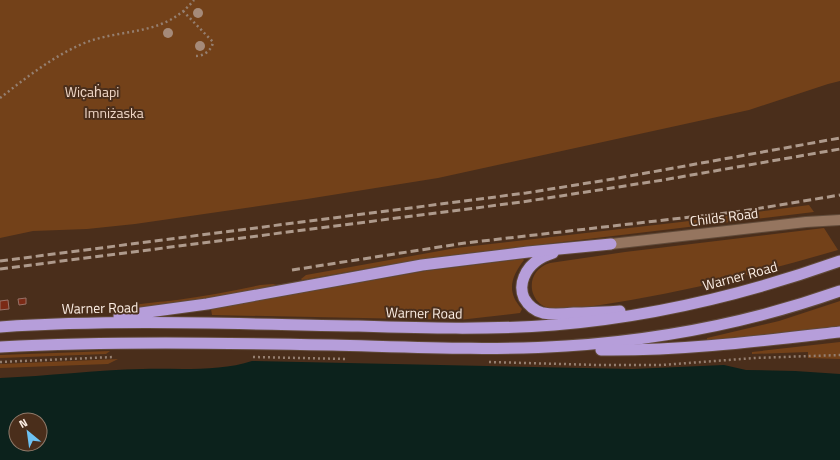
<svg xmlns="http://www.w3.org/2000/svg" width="840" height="460" font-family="'Titillium Web',sans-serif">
	<rect width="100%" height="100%" fill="#4a2e1b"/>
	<g fill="#734119">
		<polygon points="0,0 840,0 840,81 828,84 749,110 438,178 307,199 135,224 87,229 33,231 0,238"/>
		<polygon points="809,205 814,212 444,256 386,265 302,280 301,279 306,275 456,248 681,222"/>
		<path d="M824,228L838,250C769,270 701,288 631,300C607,304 581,309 556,309C528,309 522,271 550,263L625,252Z"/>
		<path d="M523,259L524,260C511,277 506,292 522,309L520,313L459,320L212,315L211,309L425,271Z"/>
		<path d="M273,284L277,285L210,298L120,310C129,303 164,302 177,300C205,296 233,291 260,285Z"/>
		<polygon points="840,301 840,326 707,341 707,338 779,321"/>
		<polygon points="840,342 840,359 808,358 808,352 752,354 752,352"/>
		<polygon points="110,351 106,354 0,358 0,355"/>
		<polygon points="118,359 108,364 0,368 0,364"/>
	</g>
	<path fill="#0c221c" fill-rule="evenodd" d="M252,361L633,369L724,365L746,370L795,371L840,374V460H0V378C48,376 95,370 143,369C176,368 220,372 252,361ZM16,420H40V444H16Z"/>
	<g fill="#7b2a15" stroke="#987268">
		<polygon points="26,298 26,304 19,305 18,299"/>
		<polygon points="8,300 9,309 0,310 0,301"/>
	</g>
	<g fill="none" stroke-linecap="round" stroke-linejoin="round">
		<defs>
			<polyline id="minor" points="611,244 806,222 840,220"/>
			<g id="trunk">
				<path d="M553,253C540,257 529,264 524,277C521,284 521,291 524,298C528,305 535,311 543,313C553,315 564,314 574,313C589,313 604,312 620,311"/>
				<polyline points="119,316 207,304 422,265 528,252 611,244"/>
				<path d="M0,327C119,319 239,324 358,326C423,328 489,330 554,325C652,317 747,294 840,261"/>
				<path d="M0,347C111,341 221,343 332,345C410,347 488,351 566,346C659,340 752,322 840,291"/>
				<path d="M601,350C681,351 761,341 840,332"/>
			</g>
		</defs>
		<use href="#minor" stroke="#604a39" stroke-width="12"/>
		<use href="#trunk" stroke="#604a39" stroke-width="13"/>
		<g stroke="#957f70" stroke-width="2.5" stroke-dasharray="2 3" stroke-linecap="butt">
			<path d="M183,11L213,42C212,50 204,56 196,56"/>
			<path d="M0,98C26,78 52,57 82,44C122,27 163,38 194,0"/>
			<polyline points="253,357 346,359"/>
			<polyline points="0,362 114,357"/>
			<polyline points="489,362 598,365 662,365 754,358 840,355"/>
		</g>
		<use href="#minor" stroke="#95755f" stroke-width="10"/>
		<use href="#trunk" stroke="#b69eda" stroke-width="11"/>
		<g stroke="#ae9a8c" stroke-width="3" stroke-dasharray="8 4" stroke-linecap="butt">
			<polyline points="0,261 526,193 613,179 840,138"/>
			<polyline points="0,269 522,202 663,180 840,149"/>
			<polyline points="292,270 465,243 743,211 840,195"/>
		</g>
	</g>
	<g fill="#a58a79">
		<circle cx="198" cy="13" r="5"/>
		<circle cx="168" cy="33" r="5"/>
		<circle cx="200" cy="46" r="5"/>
	</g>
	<g text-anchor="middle" stroke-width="4" stroke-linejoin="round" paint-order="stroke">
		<g font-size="14" fill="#efd6c6" stroke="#4a2e1b">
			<text x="92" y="97">Wic̣aḣapi</text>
			<text x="114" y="118">Imniżaska</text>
		</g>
		<g font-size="14" fill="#fceee4" stroke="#4a2e1b">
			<text transform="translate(724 217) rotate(-7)" y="5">Childs Road</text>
			<text transform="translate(740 276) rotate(-15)" y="5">Warner Road</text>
			<text transform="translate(100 308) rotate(-1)" y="5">Warner Road</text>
			<text transform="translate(424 313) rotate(1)" y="5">Warner Road</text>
		</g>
	</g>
	<g transform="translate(28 432) rotate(331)"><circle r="19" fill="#4a2e1b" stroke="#917b6b"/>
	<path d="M0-3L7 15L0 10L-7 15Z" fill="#6dc2f3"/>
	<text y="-6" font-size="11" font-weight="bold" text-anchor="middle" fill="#fceee4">N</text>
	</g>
</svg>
